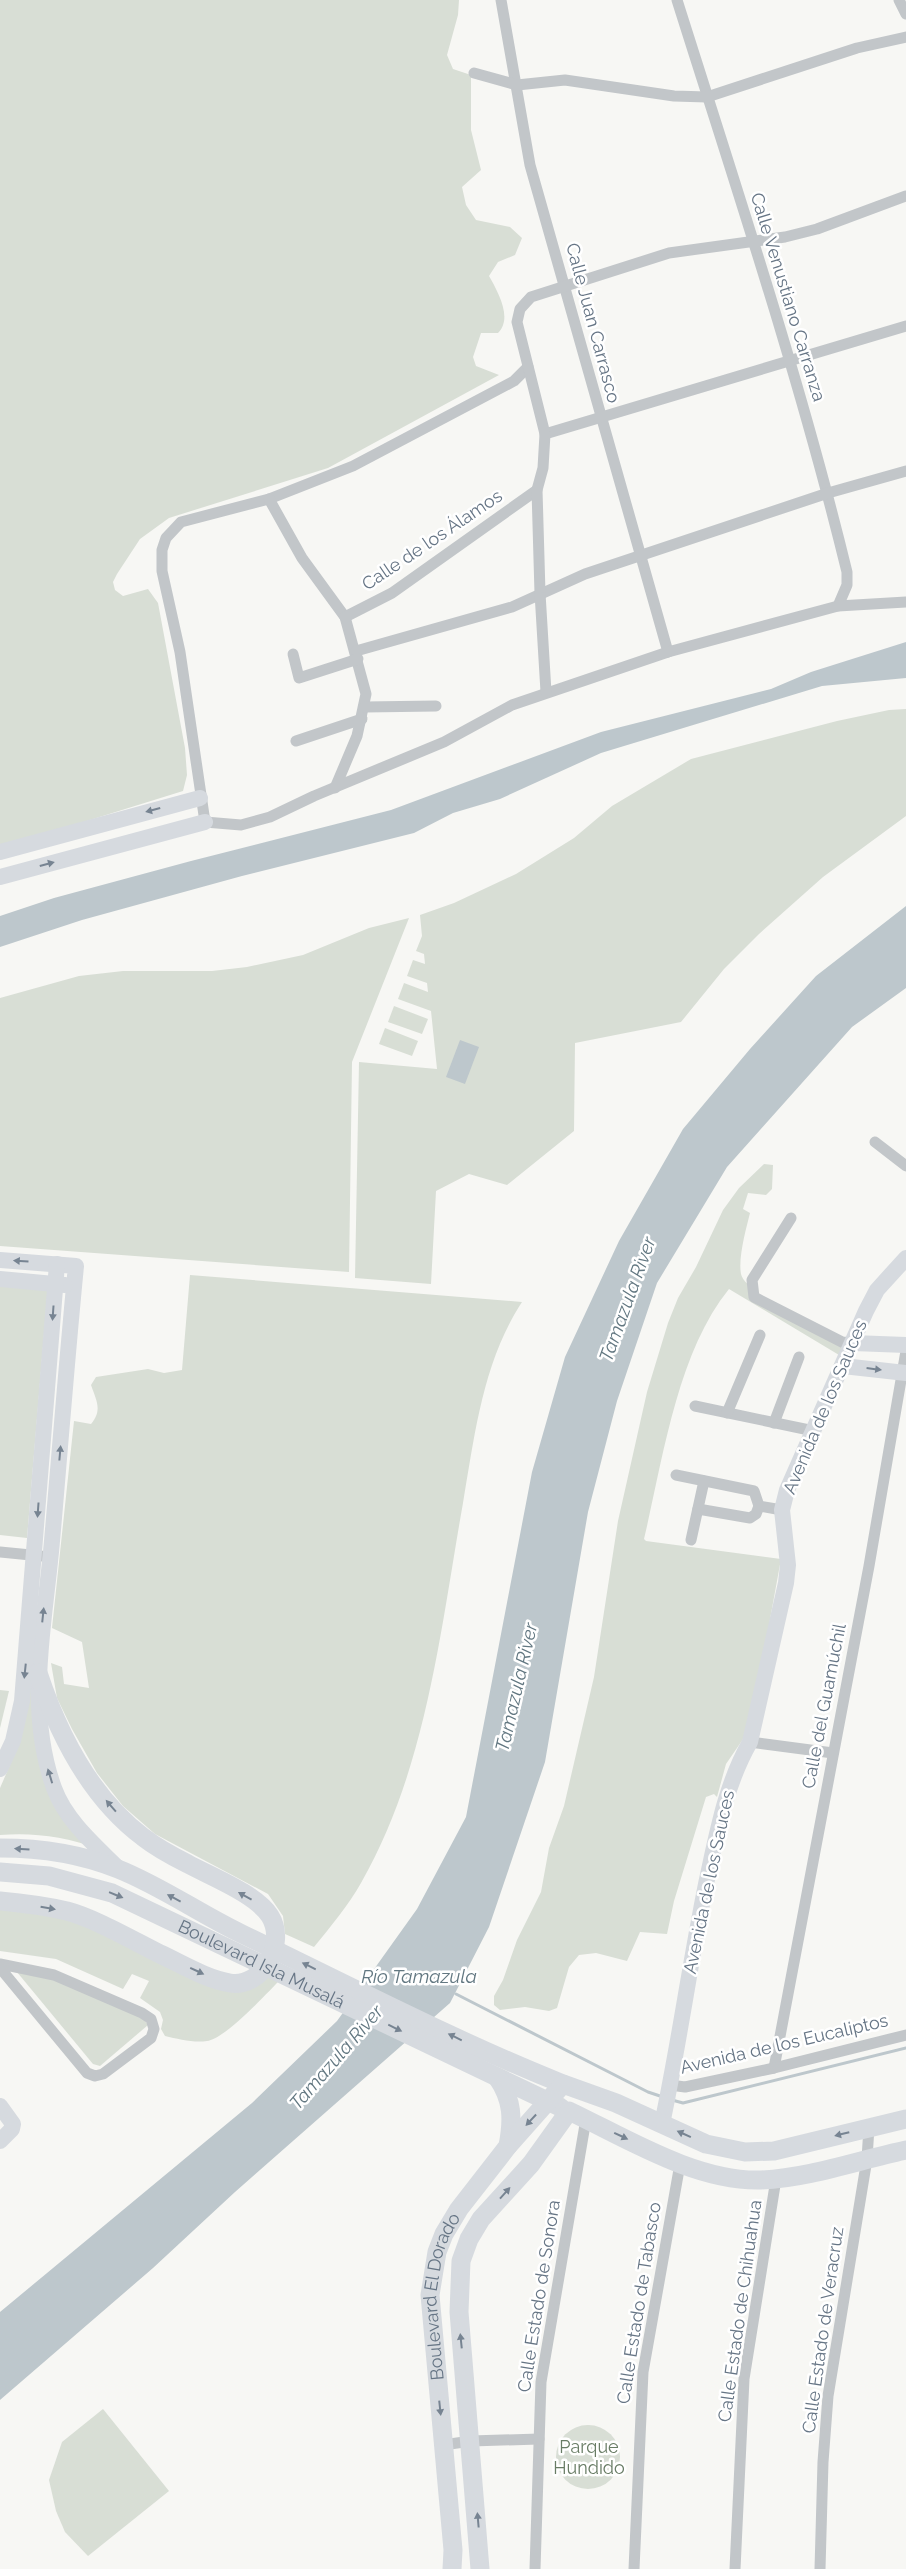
<svg xmlns="http://www.w3.org/2000/svg" width="906" height="2569" font-family="Raleway,sans-serif">
	<rect width="100%" height="100%" fill="#f7f7f4"/>
	<g fill="#d8ded5">
		<path d="M0,0H459L458,15L447,55L453,69L471,75V130L481,170L462,187L466,205L476,220L510,227L522,238L515,255L498,262L489,276C498,292 513,318 498,333H481L473,357L476,366L499,375L328,468L169,518L140,539L117,574L113,582L115,590L123,596L148,589L158,603L185,748L187,775L183,791L0,848Z"/>
		<polygon points="906,709 906,816 823,877 759,934 724,969 681,1022 575,1043 574,1131 507,1185 469,1174 436,1191 431,1284 355,1278 359,1062 437,1069 431,1011 398,999 404,983 428,992 427,983 407,976 413,960 425,964 424,954 416,951 422,936 420,915 454,903 516,874 574,838 612,806 691,759 837,721 889,710"/>
		<polygon points="409,918 352,1062 349,1272 0,1246 0,998 79,976 123,971 212,971 247,967 303,955 369,928"/>
		<polygon points="394,1006 428,1019 422,1034 388,1022"/>
		<polygon points="385,1028 418,1041 412,1056 379,1044"/>
		<path d="M764,1164L773,1165L772,1189L766,1195L748,1193L743,1209L750,1213C746,1229 738,1258 741,1274C744,1292 824,1334 843,1346L839,1355L729,1289C677,1353 663,1459 644,1539L646,1541L781,1559L750,1729L726,1764L717,1797L714,1794L706,1797L674,1901L667,1934L640,1932L627,1961L596,1953L579,1955L569,1967L557,2008L549,2011L525,2007L500,2010L494,2005V1996L503,1980L517,1940L541,1892L549,1848L564,1806L594,1677L618,1521L647,1392L668,1323L678,1298L696,1267L723,1210L739,1188Z"/>
		<path d="M190,1275L522,1302C483,1362 475,1433 463,1503C440,1632 427,1767 361,1883C348,1906 331,1926 314,1947L285,1934L283,1916L268,1894L155,1834L123,1806L97,1773L72,1729L57,1698L51,1663L62,1667L64,1684L89,1688L82,1642L52,1628L74,1421L91,1424C103,1410 96,1400 91,1385L96,1377L148,1369L164,1373L182,1370Z"/>
		<polygon points="0,1282 48,1286 27,1538 0,1535"/>
		<path d="M33,1641L44,1765L97,1848C66,1837 33,1832 0,1835V1788L20,1742Z"/>
		<polygon points="0,1690 9,1691 0,1728"/>
		<path d="M0,1905L51,1911L221,1985L260,1977L281,1979C267,1993 225,2039 207,2041C194,2043 178,2039 165,2036L161,2029L163,2020L160,2012L140,1998L149,1981L132,1974L123,1989L56,1959L0,1951Z"/>
		<polygon points="12,1966 31,1969 140,2014 148,2025 100,2066 93,2064"/>
		<polygon points="103,2409 169,2491 88,2556 65,2532 56,2511 49,2480 62,2442"/>
		<circle cx="588" cy="2457" r="32"/>
	</g>
	<g fill="#bdc7cc">
		<polygon points="906,642 906,678 822,686 601,753 500,799 453,813 414,833 242,876 82,920 0,947 0,916 54,898 191,861 391,810 601,732 771,689 811,672"/>
		<polygon points="906,906 906,988 852,1027 727,1167 657,1283 617,1401 588,1512 545,1762 489,1927 450,2003 235,2192 153,2268 0,2400 0,2312 252,2103 337,2021 417,1909 466,1817 532,1472 565,1357 619,1241 683,1129 750,1049 816,976"/>
		<polygon points="460,1040 479,1047 465,1084 446,1077"/>
	</g>
	<g fill="none" stroke-linecap="round" stroke-linejoin="round">
		<g stroke="#bdc7cc" stroke-width="3">
			<polyline points="456,1994 648,2092 663,2097"/>
			<polyline points="672,2100 683,2103 906,2048"/>
		</g>
		<g stroke="#c2c6c9" stroke-width="11">
			<polyline points="501,0 530,165 668,652"/>
			<path d="M677,0C737,190 800,379 847,572V585L838,606"/>
			<polyline points="899,0 906,14"/>
			<polyline points="474,73 517,85 565,80 674,96 707,97 857,48 906,37"/>
			<polyline points="528,367 514,381 353,466 269,499 181,522 166,538 162,550 162,571 180,652 205,822 241,825 270,817 314,796 444,742 512,705 668,652 838,606 906,602"/>
			<polyline points="545,434 906,326"/>
			<polyline points="269,499 302,558 345,617 366,694 357,736 335,788"/>
			<polyline points="345,617 392,593 537,490"/>
			<polyline points="356,651 512,607 585,574 828,493 906,471"/>
			<polyline points="293,654 299,678 358,659"/>
			<polyline points="546,692 540,593 537,490 543,468 545,434 517,322 520,309 531,297 669,253 785,237 817,229 906,196"/>
			<polyline points="365,707 436,706"/>
			<polyline points="296,741 362,719"/>
			<polyline points="875,1142 906,1166"/>
			<polyline points="791,1218 752,1280 754,1297 842,1342 853,1343"/>
			<polyline points="695,1406 814,1431"/>
			<polyline points="727,1413 760,1335"/>
			<polyline points="774,1423 799,1357"/>
			<polyline points="676,1475 754,1491 759,1506 782,1510"/>
			<polyline points="698,1509 750,1518 756,1514 759,1506"/>
			<polyline points="691,1540 704,1481"/>
			<polyline points="0,1552 41,1556"/>
			<polyline points="750,1742 833,1753"/>
			<polyline points="0,1964 54,1975 142,2013 151,2019 154,2029 151,2038 103,2074 95,2076 87,2073 0,1968"/>
			<polyline points="774,2068 869,1566 906,1351"/>
			<polyline points="670,2085 685,2087 774,2068 906,2035"/>
			<polyline points="443,2445 471,2441 539,2439"/>
			<polyline points="535,2569 541,2382 586,2119"/>
			<polyline points="634,2569 643,2372 680,2164"/>
			<polyline points="735,2569 744,2379 776,2179"/>
			<polyline points="820,2569 823,2462 828,2396 867,2159 869,2127"/>
		</g>
		<g stroke="#d6dadf" stroke-width="16">
			<polyline points="0,852 200,798"/>
			<polyline points="0,877 205,822"/>
			<path d="M0,1260L76,1266C67,1358 60,1449 52,1541C45,1624 25,1707 54,1788C66,1821 96,1846 120,1870"/>
			<polyline points="0,1279 65,1285"/>
			<polyline points="853,1343 906,1345"/>
			<polyline points="843,1366 906,1373"/>
			<polyline points="0,1769 13,1741 22,1701 57,1264"/>
			<polyline points="0,2106 13,2124 12,2129 0,2141"/>
			<path d="M662,2124C679,2044 690,1963 706,1884C717,1834 725,1786 750,1742L786,1583L788,1565L782,1510L787,1490L866,1311L877,1290L906,1258"/>
		</g>
		<g stroke="#d6dadf" stroke-width="19">
			<path d="M0,1848C40,1848 81,1854 118,1869C161,1886 200,1914 242,1934C348,1985 453,2040 563,2084"/>
			<path id="s1" d="M0,1872L49,1876L112,1893L560,2107"/>
			<path d="M0,1901C22,1903 45,1906 67,1911C94,1918 134,1941 160,1954C182,1964 206,1979 230,1983C263,1988 287,1943 270,1916C256,1894 212,1877 188,1864C172,1856 157,1848 143,1837C91,1798 58,1733 38,1673"/>
			<path d="M497,2077C513,2100 513,2119 508,2146"/>
			<path id="s2" d="M452,2569L453,2550L430,2295L437,2252L444,2234L459,2209L508,2146L563,2084L616,2103L706,2144L745,2152L774,2151L906,2119"/>
			<path d="M480,2569L459,2312L461,2261L469,2239L481,2219L531,2164L569,2111C626,2138 696,2182 761,2180C809,2178 859,2160 906,2150"/>
		</g>
	</g>
	<defs><path id="oneway-solid" d="M-6-.8H1V-3.2L6.5 0L1 3.2V.8H-6Z" transform="scale(1.25)"/></defs>
	<g fill="#778492">
		<use href="#oneway-solid" transform="translate(153 810) rotate(165)"/>
		<use href="#oneway-solid" transform="translate(47 864) rotate(-15)"/>
		<use href="#oneway-solid" transform="translate(21 1261) rotate(-176)"/>
		<use href="#oneway-solid" transform="translate(53 1313) rotate(94)"/>
		<use href="#oneway-solid" transform="translate(874 1369) rotate(7)"/>
		<use href="#oneway-solid" transform="translate(60 1453) rotate(-85)"/>
		<use href="#oneway-solid" transform="translate(38 1510) rotate(94)"/>
		<use href="#oneway-solid" transform="translate(43 1615) rotate(-84)"/>
		<use href="#oneway-solid" transform="translate(25 1671) rotate(96)"/>
		<use href="#oneway-solid" transform="translate(50 1776) rotate(-107)"/>
		<use href="#oneway-solid" transform="translate(111 1806) rotate(-131)"/>
		<use href="#oneway-solid" transform="translate(22 1849) rotate(-176)"/>
		<use href="#oneway-solid" transform="translate(116 1895) rotate(22)"/>
		<use href="#oneway-solid" transform="translate(245 1896) rotate(-151)"/>
		<use href="#oneway-solid" transform="translate(174 1898) rotate(-152)"/>
		<use href="#oneway-solid" transform="translate(48 1908) rotate(10)"/>
		<use href="#oneway-solid" transform="translate(309 1966) rotate(-154)"/>
		<use href="#oneway-solid" transform="translate(197 1971) rotate(25)"/>
		<use href="#oneway-solid" transform="translate(395 2028) rotate(26)"/>
		<use href="#oneway-solid" transform="translate(455 2037) rotate(-154)"/>
		<use href="#oneway-solid" transform="translate(531 2120) rotate(133)"/>
		<use href="#oneway-solid" transform="translate(684 2134) rotate(-156)"/>
		<use href="#oneway-solid" transform="translate(842 2134) rotate(166)"/>
		<use href="#oneway-solid" transform="translate(621 2136) rotate(25)"/>
		<use href="#oneway-solid" transform="translate(505 2193) rotate(-48)"/>
		<use href="#oneway-solid" transform="translate(461 2341) rotate(-96)"/>
		<use href="#oneway-solid" transform="translate(440 2408) rotate(84)"/>
		<use href="#oneway-solid" transform="translate(478 2520) rotate(-95)"/>
	</g>
	<g text-anchor="middle" stroke-width="5" stroke-linejoin="round" paint-order="stroke">
		<g font-size="18" fill="#667585" stroke="#fff">
			<text transform="translate(788 297) rotate(73)" y="6">Calle Venustiano Carranza</text>
			<text transform="translate(593 323) rotate(75)" y="6">Calle Juan Carrasco</text>
			<text transform="translate(432 540) rotate(-34)" y="6">Calle de los Álamos</text>
			<text transform="translate(825 1407) rotate(-67)" y="6">Avenida de los Sauces</text>
			<text transform="translate(824 1706) rotate(-79)" y="6">Calle del Guamúchil</text>
			<text transform="translate(709 1882) rotate(-78)" y="6">Avenida de los Sauces</text>
			<text dy="6" stroke="none"><textPath href="#s1" startOffset="280">Boulevard Isla Musalá</textPath></text>
			<text transform="translate(784 2044) rotate(-13)" y="6">Avenida de los Eucaliptos</text>
			<text transform="translate(539 2296) rotate(-81)" y="6">Calle Estado de Sonora</text>
			<text dy="6" stroke="none"><textPath href="#s2" startOffset="275">Boulevard El Dorado</textPath></text>
			<text transform="translate(639 2303) rotate(-81)" y="6">Calle Estado de Tabasco</text>
			<text transform="translate(740 2311) rotate(-82)" y="6">Calle Estado de Chihuahua</text>
			<text transform="translate(823 2330) rotate(-82)" y="6">Calle Estado de Veracruz</text>
		</g>
		<g font-size="18" fill="#687c65" stroke="#fff">
			<text x="589" y="2453">Parque<tspan x="589" dy="21">Hundido</tspan></text>
		</g>
		<g font-size="19" font-style="italic" fill="#627781" stroke="#fff">
			<text transform="translate(627 1299) rotate(-70)" y="7">Tamazula River</text>
			<text transform="translate(516 1687) rotate(-77)" y="7">Tamazula River</text>
			<text x="419" y="1983">Río Tamazula</text>
			<text transform="translate(336 2057) rotate(-49)" y="7">Tamazula River</text>
		</g>
	</g>
</svg>
